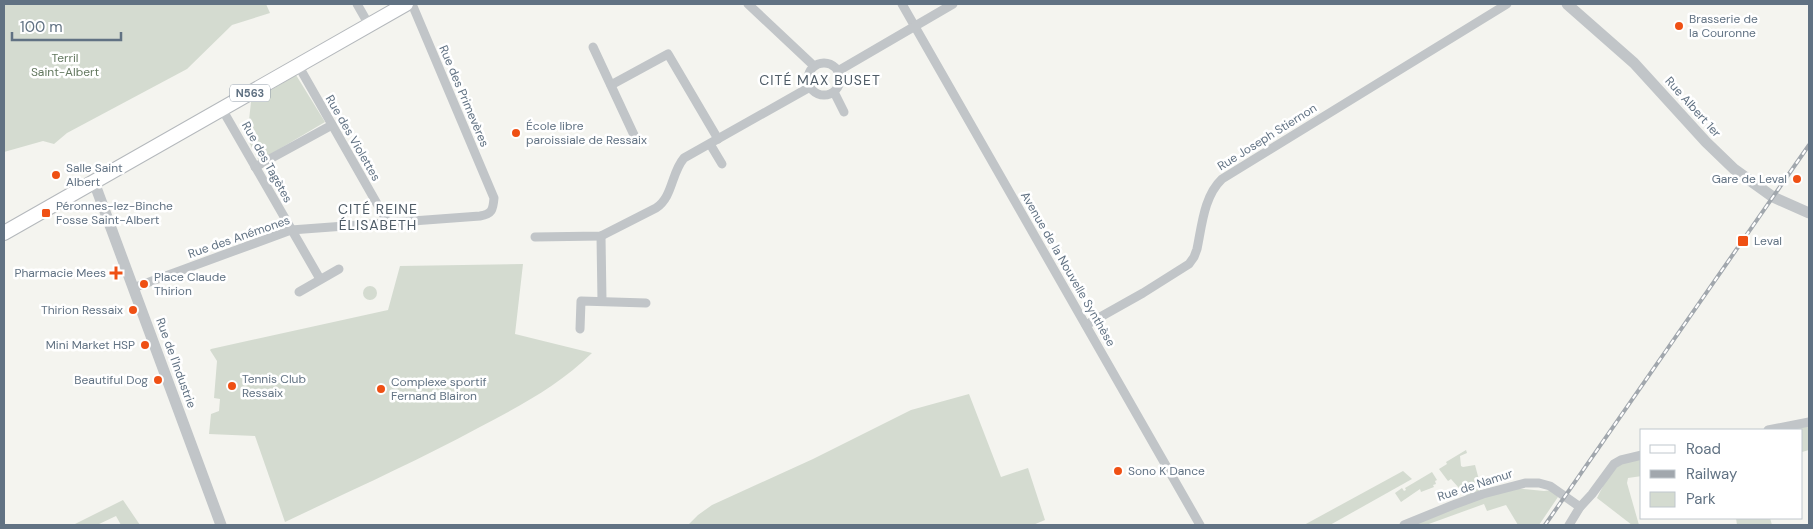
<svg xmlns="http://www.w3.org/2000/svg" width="1813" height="529" font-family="'DM Sans',sans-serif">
	<rect width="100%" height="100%" fill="#f4f4ef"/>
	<g fill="#d4dbd0">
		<polygon points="4,4 266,4 270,13 232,25 187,69 67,133 54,144 43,141 4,152"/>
		<polygon points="296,75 325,122 259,161 240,125 249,120 251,102"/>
		<path d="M523,264L515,334L592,353C558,386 520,406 478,428C415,462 350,491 285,522L255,436L209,434L211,414L219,411L220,399L214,398L217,361L210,350L211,349L388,310L400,266Z"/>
		<circle cx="370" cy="293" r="7"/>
		<polygon points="969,394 1001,477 1028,468 1045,520 1033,525 688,525 698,515 712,505 813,459 911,410"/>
		<polygon points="1809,425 1809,450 1802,452 1802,430 1781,430"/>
		<polygon points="1466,450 1467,453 1460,456 1461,466 1463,467 1475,465 1482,491 1466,496 1451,479 1448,481 1439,469 1447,464 1446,462"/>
		<path d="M1642,457V476L1628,478L1627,483L1639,525H1632L1597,498C1612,470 1610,466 1642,457Z"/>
		<polygon points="1403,471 1412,479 1330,525 1304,525"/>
		<polygon points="1432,472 1437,480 1435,481 1436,484 1433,485 1434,487 1421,492 1420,489 1401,502 1395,493 1402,488 1404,491 1406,490 1405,488"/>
		<polygon points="1514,488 1544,491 1552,490 1558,497 1539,525 1518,525 1506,505 1487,511 1484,504 1426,525 1410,525 1437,513"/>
		<polygon points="123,500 140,525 121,525 116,516 97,525 73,525"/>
		<polygon points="1736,518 1770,518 1772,525 1737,525"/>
	</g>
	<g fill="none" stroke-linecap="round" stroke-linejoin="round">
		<defs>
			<polyline id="primary" points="4,233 406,4"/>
		</defs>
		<use href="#primary" stroke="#b4b8bc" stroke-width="16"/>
		<g stroke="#c1c5c8" stroke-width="9">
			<polyline points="357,4 369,25"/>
			<polyline points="748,4 814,66"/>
			<polyline points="902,4 1200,525"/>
			<polyline points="593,47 634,135"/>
			<circle cx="824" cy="79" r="16"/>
			<polyline points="298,65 388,223"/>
			<polyline points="838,71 953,4"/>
			<polyline points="611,85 668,54 718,139"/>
			<polyline points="834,92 844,112"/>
			<polyline points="222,109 320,279"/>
			<polyline points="710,144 722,164"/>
			<polyline points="255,167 332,125"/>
			<polyline points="601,236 602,301"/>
			<path d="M535,237L601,236L656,208C673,197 671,173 684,158L810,87"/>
			<path d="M133,288L291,230L480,216C492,214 493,210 494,198L412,4"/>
			<polyline points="299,292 339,269"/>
			<path d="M1086,325L1143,293L1189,264L1194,257L1197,249C1202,225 1204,196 1222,179L1507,4"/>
			<polyline points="580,329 581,301 646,303"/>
			<polyline points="1768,430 1809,422"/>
			<polyline points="1404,525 1453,505 1483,494 1525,483 1539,483 1550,486 1580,507"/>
			<polyline points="1569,525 1580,507 1592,494 1614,464 1621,460 1642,455"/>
		</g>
		<g stroke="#c1c5c8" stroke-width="11">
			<polyline points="1567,4 1634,63 1706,142 1734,169 1773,197 1809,213"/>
			<polyline points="94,182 221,525"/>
		</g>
		<use href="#primary" stroke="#fff" stroke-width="14"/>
		<defs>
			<polyline id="rail" points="1545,525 1809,145"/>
		</defs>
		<use href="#rail" stroke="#a1a7ad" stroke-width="4"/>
		<use href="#rail" stroke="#fff" stroke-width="2" stroke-dasharray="5.5" stroke-linecap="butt"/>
	</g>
	<g fill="#ef5014" stroke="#fff" stroke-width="2">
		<circle cx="1679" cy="26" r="5"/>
		<circle cx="516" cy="133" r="5"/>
		<circle cx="56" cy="175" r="5"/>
		<circle cx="1797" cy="179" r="5"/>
		<rect x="41" y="208" width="10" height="10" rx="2.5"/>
		<rect x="1737" y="235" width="12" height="12" rx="2.5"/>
		<path d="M113.5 265.5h5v5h5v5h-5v5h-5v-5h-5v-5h5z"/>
		<circle cx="144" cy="284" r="5"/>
		<circle cx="133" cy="310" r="5"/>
		<circle cx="145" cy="345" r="5"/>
		<circle cx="158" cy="380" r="5"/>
		<circle cx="232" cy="386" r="5"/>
		<circle cx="381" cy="389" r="5"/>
		<circle cx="1118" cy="471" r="5"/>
	</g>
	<g text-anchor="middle" stroke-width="5" stroke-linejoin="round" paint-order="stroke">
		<rect fill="#fff" stroke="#909ca8" stroke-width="1" x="230" y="84.5" width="40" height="17" rx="4"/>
		<g font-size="11" font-weight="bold" fill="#617283">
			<text x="250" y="97">N563</text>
		</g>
		<g font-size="12" fill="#617283" stroke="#fff" text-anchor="start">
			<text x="1689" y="23">Brasserie de<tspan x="1689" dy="14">la Couronne</tspan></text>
			<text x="526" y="130">École libre<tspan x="526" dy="14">paroissiale de Ressaix</tspan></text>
			<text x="66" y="172">Salle Saint<tspan x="66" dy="14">Albert</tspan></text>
			<text x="1787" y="183" text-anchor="end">Gare de Leval</text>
			<text x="56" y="210">Péronnes-lez-Binche<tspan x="56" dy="14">Fosse Saint-Albert</tspan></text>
			<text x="1754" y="245">Leval</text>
			<text x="106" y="277" text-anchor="end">Pharmacie Mees</text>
			<text x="154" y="281">Place Claude<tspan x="154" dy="14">Thirion</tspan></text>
			<text x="123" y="314" text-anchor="end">Thirion Ressaix</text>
			<text x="135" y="349" text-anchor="end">Mini Market HSP</text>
			<text x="242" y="383">Tennis Club<tspan x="242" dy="14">Ressaix</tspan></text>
			<text x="148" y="384" text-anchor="end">Beautiful Dog</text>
			<text x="391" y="386">Complexe sportif<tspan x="391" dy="14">Fernand Blairon</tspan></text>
			<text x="1128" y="475">Sono K Dance</text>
		</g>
		<g font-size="12" fill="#647960" stroke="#fff">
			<text x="65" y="62">Terril<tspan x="65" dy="14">Saint-Albert</tspan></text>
		</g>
		<g font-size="12" fill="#617283" stroke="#fff">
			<text transform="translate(464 96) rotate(67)" y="4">Rue des Primevères</text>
			<text transform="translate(1693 107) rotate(48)" y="4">Rue Albert 1er</text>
			<text transform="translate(1267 137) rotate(-32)" y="4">Rue Joseph Stiernon</text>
			<text transform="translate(353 138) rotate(60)" y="4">Rue des Violettes</text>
			<text transform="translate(267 162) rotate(61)" y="4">Rue des Tagètes</text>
			<text transform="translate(239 237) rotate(-19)" y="4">Rue des Anémones</text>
			<text transform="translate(1068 269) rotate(60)" y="4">Avenue de la Nouvelle Synthèse</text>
			<text transform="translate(176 363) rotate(70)" y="4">Rue de l'Industrie</text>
			<text transform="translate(1475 485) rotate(-18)" y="4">Rue de Namur</text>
		</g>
		<g font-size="14" letter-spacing="1" fill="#4f5c67" stroke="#fff">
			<text x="820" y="85">CITÉ MAX BUSET</text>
			<text x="378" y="214">CITÉ REINE<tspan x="378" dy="16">ÉLISABETH</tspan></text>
		</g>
	</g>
	<rect width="1813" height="529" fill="none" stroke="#617283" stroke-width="10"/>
	<rect x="1640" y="429" width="162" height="90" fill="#ffffff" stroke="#c0c7cd"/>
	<rect x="1650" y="445" width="25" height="8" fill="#ffffff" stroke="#c0c7cd"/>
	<text x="1686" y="454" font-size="15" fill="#617283">Road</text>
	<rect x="1650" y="470" width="25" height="8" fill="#a1a7ad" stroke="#c0c7cd"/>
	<text x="1686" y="479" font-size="15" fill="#617283">Railway</text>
	<rect x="1650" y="492" width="25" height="15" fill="#d4dbd0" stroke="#c0c7cd"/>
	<text x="1686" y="504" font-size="15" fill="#617283">Park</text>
	<path d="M12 32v8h109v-8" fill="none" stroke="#617283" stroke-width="2.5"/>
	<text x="20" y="32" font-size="15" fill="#617283" stroke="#ffffff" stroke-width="4" paint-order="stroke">100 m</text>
</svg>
